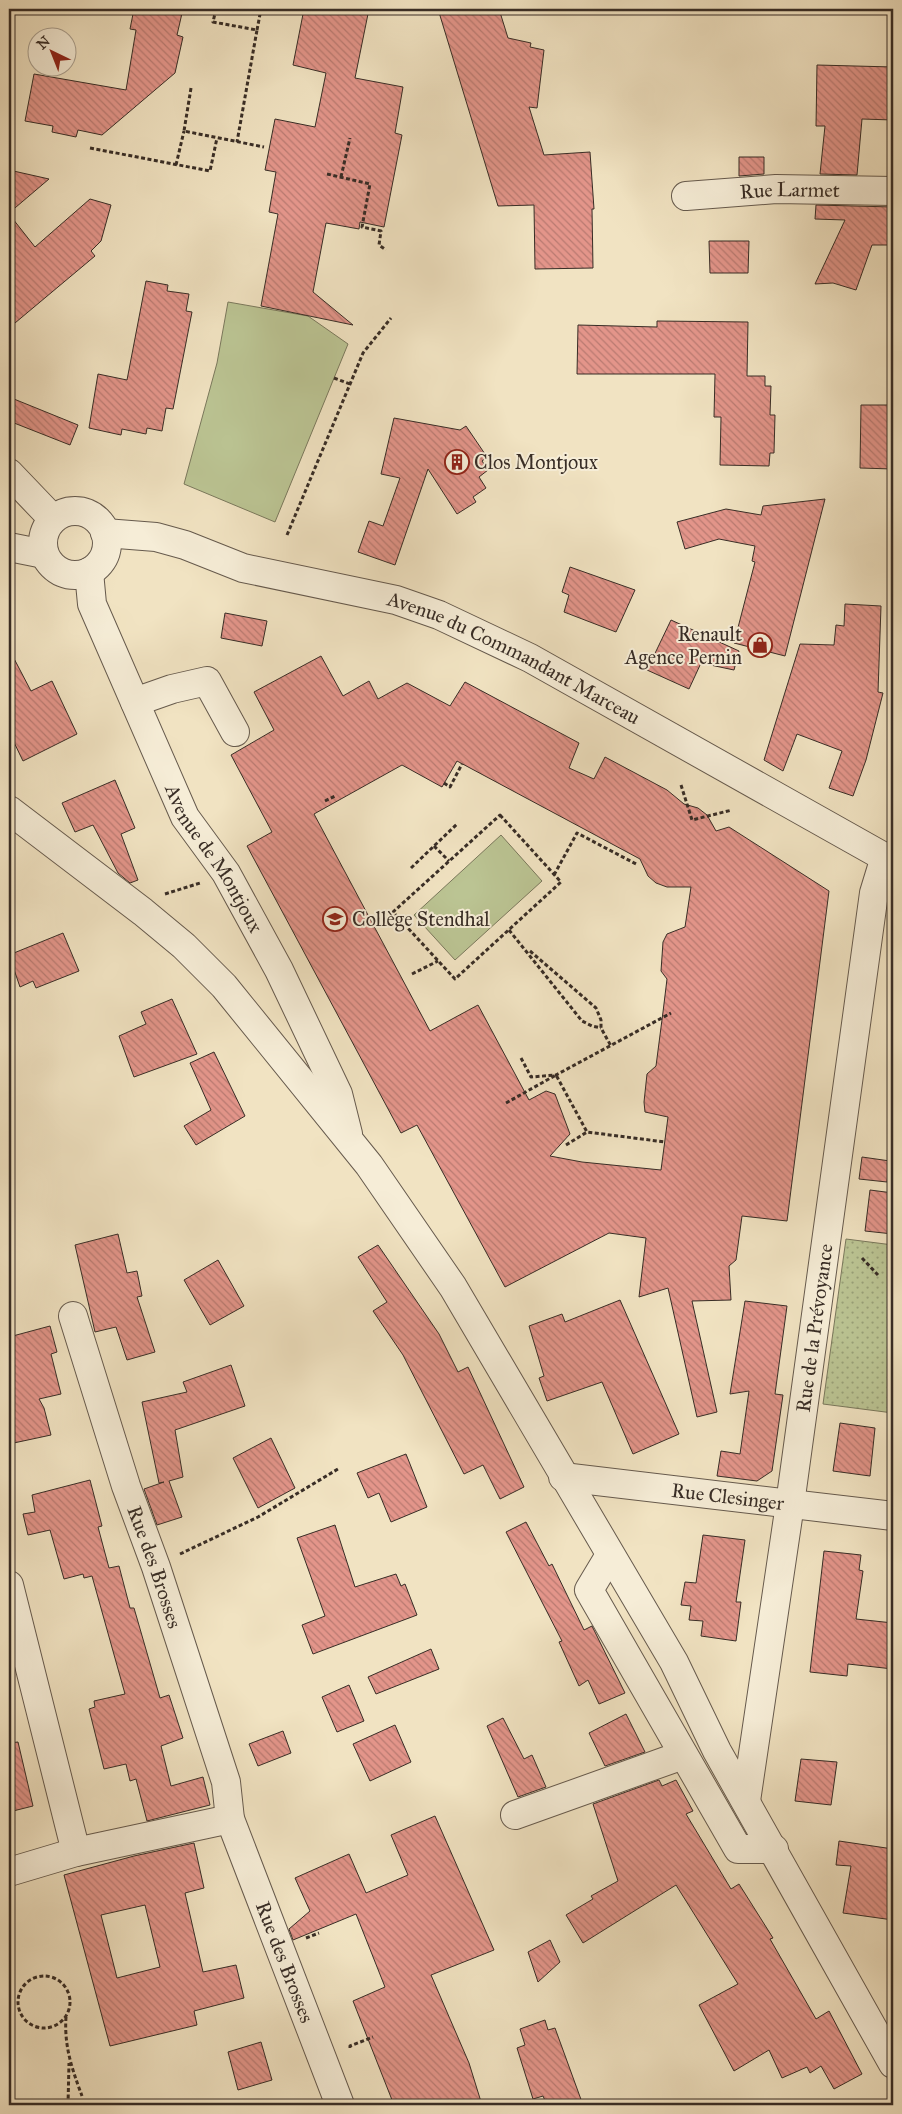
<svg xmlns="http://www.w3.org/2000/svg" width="902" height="2114" font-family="'IM FELL Great Primer',serif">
	<defs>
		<pattern id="grass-dots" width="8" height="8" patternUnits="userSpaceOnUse" patternTransform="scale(1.25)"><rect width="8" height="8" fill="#bbc493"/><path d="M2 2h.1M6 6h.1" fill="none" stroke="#99a078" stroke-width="1.8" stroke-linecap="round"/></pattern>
		<pattern id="building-back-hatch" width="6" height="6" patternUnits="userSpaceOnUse" patternTransform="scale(1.25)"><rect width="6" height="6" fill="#e3958a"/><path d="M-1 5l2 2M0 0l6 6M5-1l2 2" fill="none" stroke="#b97a71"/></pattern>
	</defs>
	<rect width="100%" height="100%" fill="#f1e3c2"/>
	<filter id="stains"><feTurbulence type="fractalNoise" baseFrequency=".004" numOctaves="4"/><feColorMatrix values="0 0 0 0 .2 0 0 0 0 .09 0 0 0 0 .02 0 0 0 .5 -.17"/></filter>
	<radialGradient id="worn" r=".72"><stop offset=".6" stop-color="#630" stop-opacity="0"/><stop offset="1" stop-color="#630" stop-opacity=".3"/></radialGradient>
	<polygon fill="url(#grass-dots)" stroke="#7a785c" points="846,1239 893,1245 893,1413 823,1404"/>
	<g fill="#bbc493" stroke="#7a785c">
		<polygon points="228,302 308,316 348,344 275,522 184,484 217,363"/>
		<polygon points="501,835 542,881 455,960 414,915"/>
	</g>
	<g fill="url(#building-back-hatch)" stroke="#382d26" fill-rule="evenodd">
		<polygon points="134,9 183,9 177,35 183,37 175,73 102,135 78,130 76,137 52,132 53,126 25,121 34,74 126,90 136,30 130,29"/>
		<polygon points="304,9 369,9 355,78 403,87 395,133 402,135 384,227 360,222 359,229 326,223 313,292 353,325 261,306 278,214 269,212 276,172 265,170 275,119 315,127 326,73 293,65"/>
		<polygon points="438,9 499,9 508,38 531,43 530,47 544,50 537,108 529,107 544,155 590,152 594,209 592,209 593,268 535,269 534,205 498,206"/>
		<polygon points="817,65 893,67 893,120 862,119 857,175 820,174 825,126 816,126"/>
		<polygon points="739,157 764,157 764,174 739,176"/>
		<polygon points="9,170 49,179 9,213"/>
		<polygon points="90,199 111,205 101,241 91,251 95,256 9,328 9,214 35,247"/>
		<polygon points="816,205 893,207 893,245 872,245 856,290 833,283 815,284 845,220 815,219"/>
		<polygon points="709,241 749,241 748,273 710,273"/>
		<polygon points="146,281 168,285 167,291 189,294 186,311 192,312 173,409 166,408 162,431 147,428 146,434 122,429 121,435 89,428 98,374 127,380"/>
		<polygon points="657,321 748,322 747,376 765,376 765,386 771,386 770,415 775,415 774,453 770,453 769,466 720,465 721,417 714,417 715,374 577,374 578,325 657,327"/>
		<polygon points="9,397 78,425 70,445 9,421"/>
		<polygon points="861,405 893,405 893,469 860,468"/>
		<polygon points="394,418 460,430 466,426 487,457 482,461 488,470 479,477 486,488 473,497 476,502 457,514 428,469 395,565 358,552 369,521 383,526 400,478 381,474"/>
		<polygon points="825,499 785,656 734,643 755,562 752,561 755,546 719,539 685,549 677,522 726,509 761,515 763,506"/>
		<polygon points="570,567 635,590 616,632 564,612 569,595 562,592"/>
		<polygon points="845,604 881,606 878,692 883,693 866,760 853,796 829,788 842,751 797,734 783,771 764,760 800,644 834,645 836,625 844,626"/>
		<polygon points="225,613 267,621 262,646 221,638"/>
		<polygon points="671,620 739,651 734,670 701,663 689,689 647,670"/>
		<polygon points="9,649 31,691 52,681 77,734 23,761 9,732"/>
		<path d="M321,656L343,696L369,681L378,699L407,683L450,706L465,682L579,743L569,768L594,779L605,757L667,790L684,804L698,808L707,815L716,831L729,827L829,891L787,1221L742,1216L736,1260L729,1266L731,1300L692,1301L717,1412L697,1417L668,1288L639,1297L646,1238L609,1233L505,1287L417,1125L401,1133L247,846L272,832L231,755L274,730L254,692ZM457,761L640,859L648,876L656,883L667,887H691L685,927L667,934L663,942L661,971L667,979L663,1012L656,1066L647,1074L644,1102L645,1112L668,1117L661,1170L582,1162L550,1156L570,1134L555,1094L546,1091L529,1100L478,1005L430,1031L314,814L402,765L442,787Z"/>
		<polygon points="115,780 135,828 121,834 138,880 130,883 118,873 93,825 75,832 62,803"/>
		<polygon points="63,933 79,971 36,988 33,981 20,987 9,955"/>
		<polygon points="172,999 197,1054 134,1077 119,1036 146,1024 141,1012"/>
		<polygon points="214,1052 245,1116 196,1145 184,1126 211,1110 190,1063"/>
		<polygon points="862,1157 890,1161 887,1182 859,1179"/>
		<polygon points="870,1190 893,1193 893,1234 865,1231"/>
		<polygon points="118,1234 127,1273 137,1271 142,1296 137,1297 155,1352 127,1360 116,1327 95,1332 75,1245"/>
		<polygon points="378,1245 439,1334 458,1372 468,1367 524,1487 500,1499 483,1465 464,1474 403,1355 373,1311 387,1302 358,1257"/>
		<polygon points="218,1260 244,1306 210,1325 184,1280"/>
		<polygon points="620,1300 679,1434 633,1454 602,1382 547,1401 539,1378 544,1376 529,1326 562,1314 565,1322"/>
		<polygon points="745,1301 787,1306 775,1394 783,1395 772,1471 757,1481 717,1476 721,1451 740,1454 749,1391 730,1394"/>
		<polygon points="50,1326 57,1352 51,1354 61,1394 39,1399 44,1408 51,1435 9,1444 9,1337"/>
		<polygon points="231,1365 245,1406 175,1430 183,1477 169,1481 182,1517 157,1525 144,1489 164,1482 159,1483 142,1402 187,1392 183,1382"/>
		<polygon points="840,1423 875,1428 870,1476 833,1471"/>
		<polygon points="271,1438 295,1488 258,1508 233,1458"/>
		<polygon points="406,1454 427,1507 391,1522 379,1493 368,1498 357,1473"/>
		<polygon points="90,1480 102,1526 98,1527 109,1568 119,1566 130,1608 134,1608 160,1698 169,1695 183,1738 161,1746 171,1786 203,1777 210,1805 147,1821 136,1779 130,1781 126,1764 104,1769 89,1709 95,1707 94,1701 125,1694 92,1576 84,1578 83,1574 64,1579 50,1530 28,1535 23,1514 35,1512 32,1495"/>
		<polygon points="526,1522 549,1566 552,1564 584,1630 592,1626 625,1693 599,1704 588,1680 579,1686 559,1642 562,1641 506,1532"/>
		<polygon points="335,1525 355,1587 396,1574 401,1586 405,1584 417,1615 313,1654 302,1625 325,1616 297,1538"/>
		<polygon points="703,1535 745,1540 736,1602 741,1602 736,1641 701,1636 703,1621 689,1620 691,1606 681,1605 685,1582 696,1583"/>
		<polygon points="824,1551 861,1555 859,1570 863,1571 856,1619 893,1623 893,1669 848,1664 847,1676 810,1672"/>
		<polygon points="431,1649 439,1669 376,1694 368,1677"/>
		<polygon points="349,1685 364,1721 337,1732 322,1697"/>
		<polygon points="626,1714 645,1752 605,1766 589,1733"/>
		<polygon points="503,1718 524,1759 532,1755 546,1787 518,1797 487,1726"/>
		<polygon points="395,1725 411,1762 370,1781 353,1744"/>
		<polygon points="283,1731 291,1753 258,1766 249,1744"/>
		<polygon points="18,1742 33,1806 9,1812 9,1743"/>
		<polygon points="801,1759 837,1762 831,1805 795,1801"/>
		<polygon points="659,1780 662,1786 676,1780 693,1811 686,1814 731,1889 739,1884 773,1938 770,1939 816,2019 829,2011 862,2074 834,2089 821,2066 810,2073 807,2067 782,2078 769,2050 734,2071 699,2005 738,1984 676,1885 583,1943 566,1915 593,1899 591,1896 618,1881 593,1804"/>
		<polygon points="435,1816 494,1950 431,1975 469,2063 482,2105 394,2105 353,2001 385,1987 356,1914 293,1940 289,1929 310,1911 295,1878 349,1854 366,1893 408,1875 391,1835"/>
		<polygon points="839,1841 893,1849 893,1920 843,1913 851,1866 836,1865"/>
		<path d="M194,1843L204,1888L185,1893L203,1972L236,1965L244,1998L194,2011L197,2025L110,2046L64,1875L134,1856ZM145,1905L160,1967L117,1978L101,1915Z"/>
		<polygon points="550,1940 560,1962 538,1982 528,1952"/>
		<polygon points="545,2020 548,2030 555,2028 583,2105 547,2105 543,2096 533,2099 517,2048 525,2045 520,2029"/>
		<polygon points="261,2042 272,2080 238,2090 228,2052"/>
	</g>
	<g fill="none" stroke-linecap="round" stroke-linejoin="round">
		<defs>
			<g id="minor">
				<path id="s1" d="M686,196L776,189L893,191"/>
				<polyline points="9,473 53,519"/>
				<circle cx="75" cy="543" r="32"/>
				<path id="s2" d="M105,533L156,537L185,545L243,568L396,600L439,615L530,658L893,862"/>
				<polyline points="9,547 44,554"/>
				<path id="s3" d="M89,572L92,604L185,817L226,873L279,970L338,1094L348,1134"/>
				<polyline points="135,702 172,689 207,681 235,732"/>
				<polyline points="9,810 143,912 184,946 224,986 369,1165 453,1287 674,1662 717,1751 893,2064"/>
				<path id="s4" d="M73,1316L126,1486L156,1567L226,1782L230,1819L340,2105"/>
				<path id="s5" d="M563,1477L893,1516"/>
				<polyline points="610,1555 589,1590 738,1849 774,1849"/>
				<polyline points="9,1585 76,1852"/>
				<path id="s6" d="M746,1801L790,1504L874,893L885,857"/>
				<polyline points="515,1815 683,1755"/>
				<polyline points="9,1872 76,1852 230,1819"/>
			</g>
		</defs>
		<use href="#minor" stroke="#665a4d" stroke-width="30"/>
		<g stroke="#382d26" stroke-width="3" stroke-dasharray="4 2.5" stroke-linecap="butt">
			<polyline points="216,9 213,22 257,30 237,142"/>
			<polyline points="257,30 261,9"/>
			<polyline points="191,88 184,131 264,147"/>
			<polyline points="90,148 210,171 217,138"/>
			<polyline points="176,165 184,131"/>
			<polyline points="327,174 370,184 362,227 381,231 379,245 386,250"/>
			<polyline points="341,177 350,138"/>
			<polyline points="334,378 350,384"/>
			<polyline points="287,535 363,353 391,318"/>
			<polyline points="444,783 450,787 462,764"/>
			<polyline points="681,785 692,820 732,810"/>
			<polyline points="325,801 335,796"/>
			<polygon points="500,815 561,882 455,979 393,912"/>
			<polyline points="434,846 449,861"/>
			<polyline points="411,868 457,824"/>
			<polyline points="554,875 577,833 638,865"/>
			<polyline points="165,894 200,883"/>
			<polyline points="509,930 582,1021 592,1026 601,1028"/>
			<polyline points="530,951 596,1008 601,1020 601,1028 611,1046"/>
			<polyline points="412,974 438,961"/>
			<polyline points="521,1058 531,1077 556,1075 671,1013"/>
			<polyline points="506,1103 556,1075 587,1132 665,1142"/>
			<polyline points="566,1145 587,1132"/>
			<polyline points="862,1258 878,1275"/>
			<polyline points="180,1554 258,1517 338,1469"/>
			<polyline points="306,1938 319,1933"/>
			<circle cx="44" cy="2002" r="26"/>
			<path d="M66,2017C64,2046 72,2069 82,2096"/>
			<polyline points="350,2048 350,2046 373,2037"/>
			<polyline points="68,2105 69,2063"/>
		</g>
		<use href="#minor" stroke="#f6edd7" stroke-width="28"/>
	</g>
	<defs>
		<symbol id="building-ring" viewBox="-11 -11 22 22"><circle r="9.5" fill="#f6edd7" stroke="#8f2418" stroke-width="1.5"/><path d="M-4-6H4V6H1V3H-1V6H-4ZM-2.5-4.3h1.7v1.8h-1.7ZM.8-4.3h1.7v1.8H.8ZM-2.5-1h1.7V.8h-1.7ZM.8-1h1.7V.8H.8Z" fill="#8f2418"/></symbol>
		<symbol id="shop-ring" viewBox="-11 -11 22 22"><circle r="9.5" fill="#f6edd7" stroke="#8f2418" stroke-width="1.5"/><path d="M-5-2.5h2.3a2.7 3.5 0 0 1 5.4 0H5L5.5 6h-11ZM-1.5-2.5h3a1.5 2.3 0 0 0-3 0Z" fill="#8f2418"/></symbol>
		<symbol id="school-ring" viewBox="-11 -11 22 22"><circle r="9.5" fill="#f6edd7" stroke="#8f2418" stroke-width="1.5"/><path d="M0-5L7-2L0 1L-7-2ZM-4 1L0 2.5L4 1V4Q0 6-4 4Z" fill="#8f2418"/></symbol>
	</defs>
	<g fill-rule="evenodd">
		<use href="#building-ring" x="443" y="448" width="28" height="28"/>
		<use href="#shop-ring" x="746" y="631" width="28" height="28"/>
		<use href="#school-ring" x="321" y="905" width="28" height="28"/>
	</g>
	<g text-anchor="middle" stroke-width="4" stroke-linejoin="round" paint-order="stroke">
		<g font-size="20" fill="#382d26" stroke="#f6edd7">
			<text dy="7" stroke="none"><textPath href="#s1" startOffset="104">Rue Larmet</textPath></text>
			<text dy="7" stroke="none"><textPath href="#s2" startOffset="431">Avenue du Commandant Marceau</textPath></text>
			<text dy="7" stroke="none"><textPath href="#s3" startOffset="315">Avenue de Montjoux</textPath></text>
			<text dy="7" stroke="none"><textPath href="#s6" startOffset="478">Rue de la Prévoyance</textPath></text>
			<text dy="7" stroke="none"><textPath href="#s5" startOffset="166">Rue Clesinger</textPath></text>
			<text dy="7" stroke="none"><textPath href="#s4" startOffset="264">Rue des Brosses</textPath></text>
			<text dy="7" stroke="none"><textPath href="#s4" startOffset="681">Rue des Brosses</textPath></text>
		</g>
		<g font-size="20" fill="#382d26" stroke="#f6edd7" text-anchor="start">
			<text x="474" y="469">Clos Montjoux</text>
			<text x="742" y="641" text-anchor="end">Renault<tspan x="742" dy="23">Agence Pernin</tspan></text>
			<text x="352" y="926">Collège Stendhal</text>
		</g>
	</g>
	<rect width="902" height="2114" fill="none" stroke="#f1e3c2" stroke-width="30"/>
	<rect x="10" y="10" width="882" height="2094" fill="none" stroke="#382d26" stroke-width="2.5"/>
	<rect x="15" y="15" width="872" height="2084" fill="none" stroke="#382d26"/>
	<g transform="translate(52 52) rotate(317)"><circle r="24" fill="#f6edd7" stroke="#aaa090"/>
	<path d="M0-4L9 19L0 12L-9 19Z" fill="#8f2418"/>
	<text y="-8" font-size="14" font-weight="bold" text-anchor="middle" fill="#382d26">N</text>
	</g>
	<rect width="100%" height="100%" filter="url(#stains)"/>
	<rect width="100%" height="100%" fill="url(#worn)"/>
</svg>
